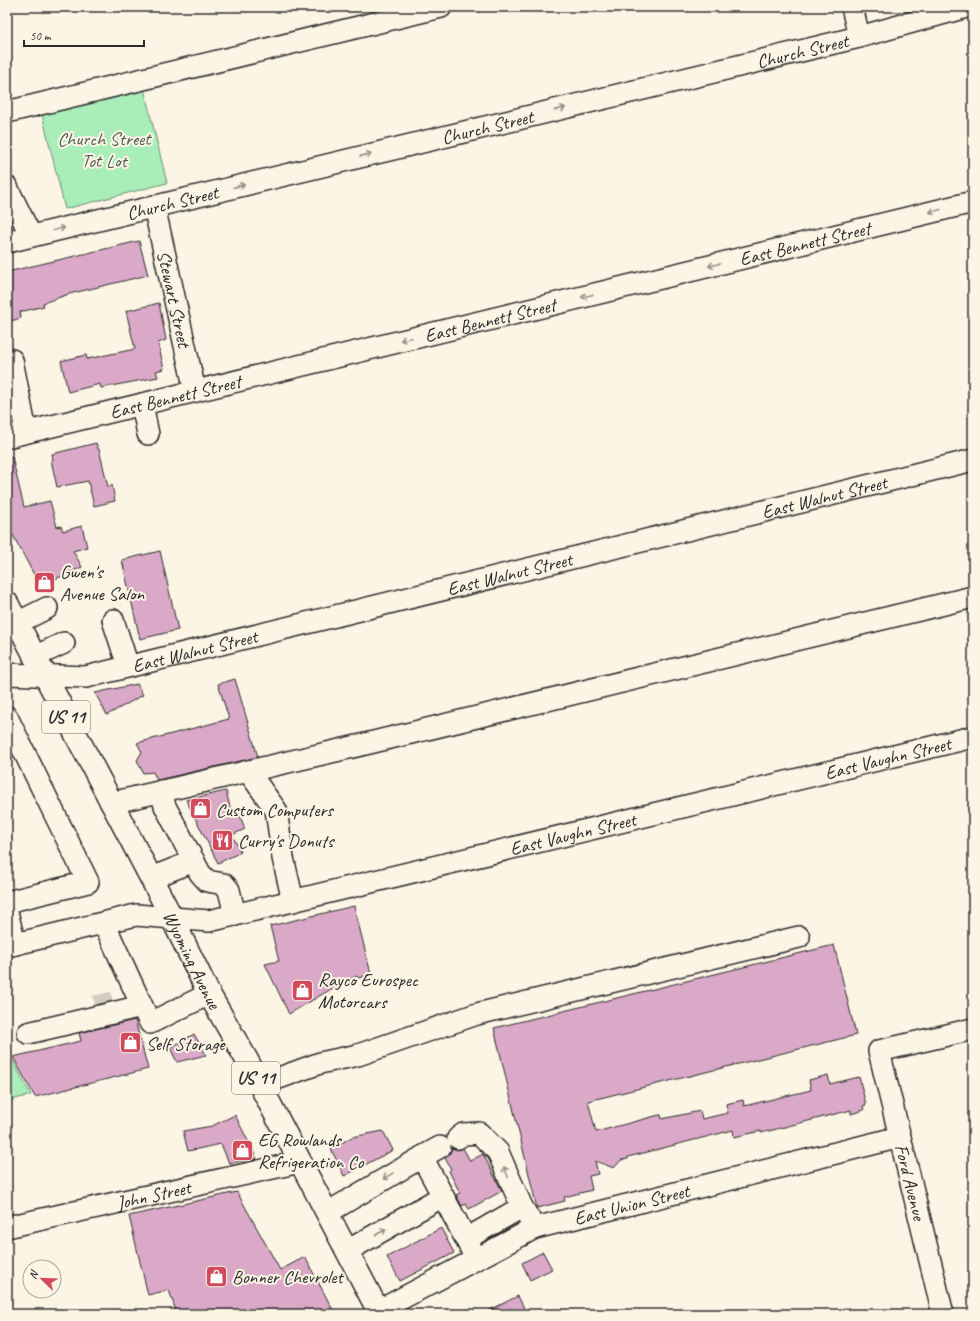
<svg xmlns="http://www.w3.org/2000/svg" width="980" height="1321" font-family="Caveat,sans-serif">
	<rect width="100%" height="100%" fill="#fcf5e5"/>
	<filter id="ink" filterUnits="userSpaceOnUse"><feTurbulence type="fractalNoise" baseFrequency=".025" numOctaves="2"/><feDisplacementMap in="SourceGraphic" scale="8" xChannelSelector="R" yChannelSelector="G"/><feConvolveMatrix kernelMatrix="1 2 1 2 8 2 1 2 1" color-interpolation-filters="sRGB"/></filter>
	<g filter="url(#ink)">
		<g fill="#a9eeb9" stroke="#6a8c72">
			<polygon points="144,89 167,183 65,209 42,114"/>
			<polygon points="7,1049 31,1095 7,1101"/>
		</g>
		<g fill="#daa9c8" stroke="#2b2b2b">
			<polygon points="139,241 148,275 69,294 43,303 44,306 20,312 21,318 7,322 7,272"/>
			<polygon points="159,303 166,340 158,343 164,369 156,371 158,377 101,388 100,384 68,392 61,361 86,355 87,359 135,349 126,311"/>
			<polygon points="96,443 98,449 99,449 108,487 112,485 115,501 94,506 88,481 57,487 51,460 53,460 52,454"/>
			<polygon points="7,457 12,457 24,507 50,501 57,527 61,526 63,531 82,526 87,547 73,551 82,567 40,586 7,524"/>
			<polygon points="160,551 178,630 140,639 122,560"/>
			<polygon points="235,679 258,757 157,780 153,772 143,773 137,760 142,752 137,743 229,719 218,684"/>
			<polygon points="137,684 143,695 107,715 95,693"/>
			<polygon points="226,791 232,815 239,813 245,829 232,835 241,852 218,863 186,800"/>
			<polygon points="354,906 371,974 359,978 357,976 338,985 289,1014 265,964 279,961 270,926"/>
			<polygon points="834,945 856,1035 588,1101 596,1132 659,1115 661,1115 662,1119 700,1111 702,1119 728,1113 726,1104 743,1100 744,1106 811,1090 809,1080 828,1075 830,1084 859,1077 866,1105 863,1106 864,1110 851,1114 851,1110 761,1133 761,1131 734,1137 733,1130 628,1157 628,1159 621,1160 614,1168 595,1161 598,1174 589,1176 592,1190 564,1197 565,1201 537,1208 494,1028"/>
			<polygon points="135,1020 148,1069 35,1097 13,1057 81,1041 79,1033"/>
			<polygon points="194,1034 206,1055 177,1062 170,1048"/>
			<polygon points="235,1115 257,1159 229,1163 221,1144 188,1151 183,1131 212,1126"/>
			<polygon points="383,1131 393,1150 344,1176 331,1149 352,1137"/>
			<polygon points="452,1148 459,1150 463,1148 470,1161 483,1154 502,1191 469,1209 466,1204 462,1206 456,1195 460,1193 449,1171 451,1169 445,1158 450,1153"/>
			<polygon points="237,1192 280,1270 305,1257 335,1314 177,1314 169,1290 148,1295 129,1216"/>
			<polygon points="441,1228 454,1253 400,1281 387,1257"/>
			<polygon points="543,1252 552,1269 530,1280 522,1263"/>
			<polygon points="518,1296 527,1314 482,1314"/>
		</g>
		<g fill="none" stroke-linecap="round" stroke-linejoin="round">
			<polyline stroke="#d2cdc0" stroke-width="21" stroke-dasharray="21 10" stroke-linecap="butt" points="95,1006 113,1002"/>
			<defs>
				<g id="minor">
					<polyline points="852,7 859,37"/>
					<polyline points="7,112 441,7"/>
					<polyline points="7,187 31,236"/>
					<path id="s1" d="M154,206L195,391"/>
					<path id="s2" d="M7,242L859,37L967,7"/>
					<polyline points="7,361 12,360 26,432"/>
					<polyline points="142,404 148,434"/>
					<path id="s3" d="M7,437L973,202"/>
					<polyline points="113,620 128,666"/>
					<polyline points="17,623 47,608"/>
					<polyline points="34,657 64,643"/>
					<path id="s4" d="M7,674L86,677L973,460"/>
					<polyline points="7,717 88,882 7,902"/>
					<polyline points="248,771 276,810 283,858 293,901"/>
					<polyline points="161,791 165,806 200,873 207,881 224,884 229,890 235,915"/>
					<polyline points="111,803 357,746 973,597"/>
					<polyline points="151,878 194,861"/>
					<polyline points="7,912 15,944"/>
					<polyline points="104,923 142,1006"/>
					<path id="s5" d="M7,946L136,915L209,921L973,737"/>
					<polyline points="28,1033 142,1006 150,1023 209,994"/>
					<polyline points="260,1085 320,1063 358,1055 477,1014 799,937"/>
					<polyline points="458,1138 463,1134 479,1133 498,1152 522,1207 535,1228"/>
					<polyline points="440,1147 422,1157 476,1258"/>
					<polyline points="327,1213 422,1157"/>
					<path id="s6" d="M7,1227L300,1162"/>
					<polyline points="466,1239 522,1207"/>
					<polyline points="347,1251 443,1196"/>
					<path id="s7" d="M378,1311L535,1228L900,1137"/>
					<polyline points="943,1314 879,1051 973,1029"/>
				</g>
				<g id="major">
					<path id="s8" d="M7,603L172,918L209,994L248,1062L380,1314"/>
				</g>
			</defs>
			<use href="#minor" stroke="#2b2b2b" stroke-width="24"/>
			<use href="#major" stroke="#2b2b2b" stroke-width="25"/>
			<use href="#minor" stroke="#fcf5e5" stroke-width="21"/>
			<use href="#major" stroke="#fcf5e5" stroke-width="22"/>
		</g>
		<defs><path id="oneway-shaft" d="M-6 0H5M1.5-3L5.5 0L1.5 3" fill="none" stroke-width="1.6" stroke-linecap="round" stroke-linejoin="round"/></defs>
		<g stroke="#949088">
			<use href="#oneway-shaft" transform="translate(560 109) rotate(-13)"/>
			<use href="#oneway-shaft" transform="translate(366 155) rotate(-13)"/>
			<use href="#oneway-shaft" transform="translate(239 186) rotate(-13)"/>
			<use href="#oneway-shaft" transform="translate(935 211) rotate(166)"/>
			<use href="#oneway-shaft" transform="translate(59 229) rotate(-14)"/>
			<use href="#oneway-shaft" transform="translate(714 265) rotate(166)"/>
			<use href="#oneway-shaft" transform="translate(587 296) rotate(166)"/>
			<use href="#oneway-shaft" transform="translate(406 339) rotate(166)"/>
			<use href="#oneway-shaft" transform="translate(506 1172) rotate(-113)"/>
			<use href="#oneway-shaft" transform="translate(388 1176) rotate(149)"/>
			<use href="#oneway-shaft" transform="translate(381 1232) rotate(-30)"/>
		</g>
	</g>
	<defs>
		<symbol id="shop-square" viewBox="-11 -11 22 22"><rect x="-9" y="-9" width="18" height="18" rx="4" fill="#d1495b" stroke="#fcf5e5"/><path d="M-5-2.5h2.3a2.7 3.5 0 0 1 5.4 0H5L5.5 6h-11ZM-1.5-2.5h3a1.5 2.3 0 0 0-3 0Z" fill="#fff"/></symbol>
		<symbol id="restaurant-square" viewBox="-11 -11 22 22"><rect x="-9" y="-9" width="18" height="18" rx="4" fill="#d1495b" stroke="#fcf5e5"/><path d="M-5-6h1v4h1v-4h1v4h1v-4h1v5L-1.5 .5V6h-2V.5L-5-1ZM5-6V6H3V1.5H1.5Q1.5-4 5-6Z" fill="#fff"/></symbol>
	</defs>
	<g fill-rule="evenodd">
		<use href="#shop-square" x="32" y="570" width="25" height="25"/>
		<use href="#shop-square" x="188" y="796" width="25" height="25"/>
		<use href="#restaurant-square" x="210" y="828" width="25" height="25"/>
		<use href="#shop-square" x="290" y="978" width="25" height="25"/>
		<use href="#shop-square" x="118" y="1030" width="25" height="25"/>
		<use href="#shop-square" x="230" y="1138" width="25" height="25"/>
		<use href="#shop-square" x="204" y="1264" width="25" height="25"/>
	</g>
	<g text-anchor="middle" stroke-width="4" stroke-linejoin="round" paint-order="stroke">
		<g fill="#fcf5e5" stroke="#6a6863" stroke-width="1">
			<rect x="42" y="701" width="48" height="32" rx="3"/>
			<rect x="232" y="1062" width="48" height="32" rx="3"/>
		</g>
		<g font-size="18" font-weight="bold" fill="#2b2b2b">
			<text x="66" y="723">US 11</text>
			<text x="256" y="1084">US 11</text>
		</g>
		<g font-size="19" fill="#2b2b2b" stroke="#fcf5e5">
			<text dy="7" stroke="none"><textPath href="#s2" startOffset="818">Church Street</textPath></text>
			<text dy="7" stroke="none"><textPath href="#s2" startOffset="494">Church Street</textPath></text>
			<text dy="7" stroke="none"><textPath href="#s2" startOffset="170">Church Street</textPath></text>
			<text dy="7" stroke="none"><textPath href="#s3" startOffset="821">East Bennett Street</textPath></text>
			<text dy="7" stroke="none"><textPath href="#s1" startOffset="95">Stewart Street</textPath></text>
			<text dy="7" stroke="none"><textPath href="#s3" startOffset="497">East Bennett Street</textPath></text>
			<text dy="7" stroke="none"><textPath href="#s3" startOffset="173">East Bennett Street</textPath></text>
			<text dy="7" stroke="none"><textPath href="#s4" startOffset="839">East Walnut Street</textPath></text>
			<text dy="7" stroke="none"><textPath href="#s4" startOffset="515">East Walnut Street</textPath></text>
			<text dy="7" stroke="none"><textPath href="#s4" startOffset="191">East Walnut Street</textPath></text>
			<text dy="7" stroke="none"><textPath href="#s5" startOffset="904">East Vaughn Street</textPath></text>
			<text dy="7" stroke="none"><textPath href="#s5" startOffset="580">East Vaughn Street</textPath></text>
			<text dy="7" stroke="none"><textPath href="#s8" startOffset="402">Wyoming Avenue</textPath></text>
			<text transform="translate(911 1182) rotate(76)" y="7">Ford Avenue</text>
			<text dy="7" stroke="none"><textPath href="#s6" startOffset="150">John Street</textPath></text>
			<text dy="7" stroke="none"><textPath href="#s7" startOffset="277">East Union Street</textPath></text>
		</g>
		<g font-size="19" fill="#4a5c4e" stroke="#fcf5e5">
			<text x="104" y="145">Church Street<tspan x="104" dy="22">Tot Lot</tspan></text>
		</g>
		<g font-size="19" fill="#2b2b2b" stroke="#fcf5e5" text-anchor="start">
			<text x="60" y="578">Gwen's<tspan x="60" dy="22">Avenue Salon</tspan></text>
			<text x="216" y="816">Custom Computers</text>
			<text x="238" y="847">Curry's Donuts</text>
			<text x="318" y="986">Rayco Eurospec<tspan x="318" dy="22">Motorcars</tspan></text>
			<text x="146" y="1050">Self Storage</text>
			<text x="258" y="1146">EG Rowlands<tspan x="258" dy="22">Refrigeration Co</tspan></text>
			<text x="232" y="1283">Bonner Chevrolet</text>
		</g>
	</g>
	<rect width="980" height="1321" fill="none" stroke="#fcf5e5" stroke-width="24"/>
	<rect x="12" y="12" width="956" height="1297" fill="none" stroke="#2b2b2b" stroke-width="1.5" filter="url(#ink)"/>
	<g transform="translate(42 1279) rotate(293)"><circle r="19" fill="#fcf5e5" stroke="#a8a49b"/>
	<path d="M0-3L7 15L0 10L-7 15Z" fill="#d1495b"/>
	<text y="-6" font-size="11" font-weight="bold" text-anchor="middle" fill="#2b2b2b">N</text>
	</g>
	<path d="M24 40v6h120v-6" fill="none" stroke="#2b2b2b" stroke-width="2"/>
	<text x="30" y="40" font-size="12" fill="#2b2b2b" stroke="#fcf5e5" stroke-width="3" paint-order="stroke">50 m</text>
</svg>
